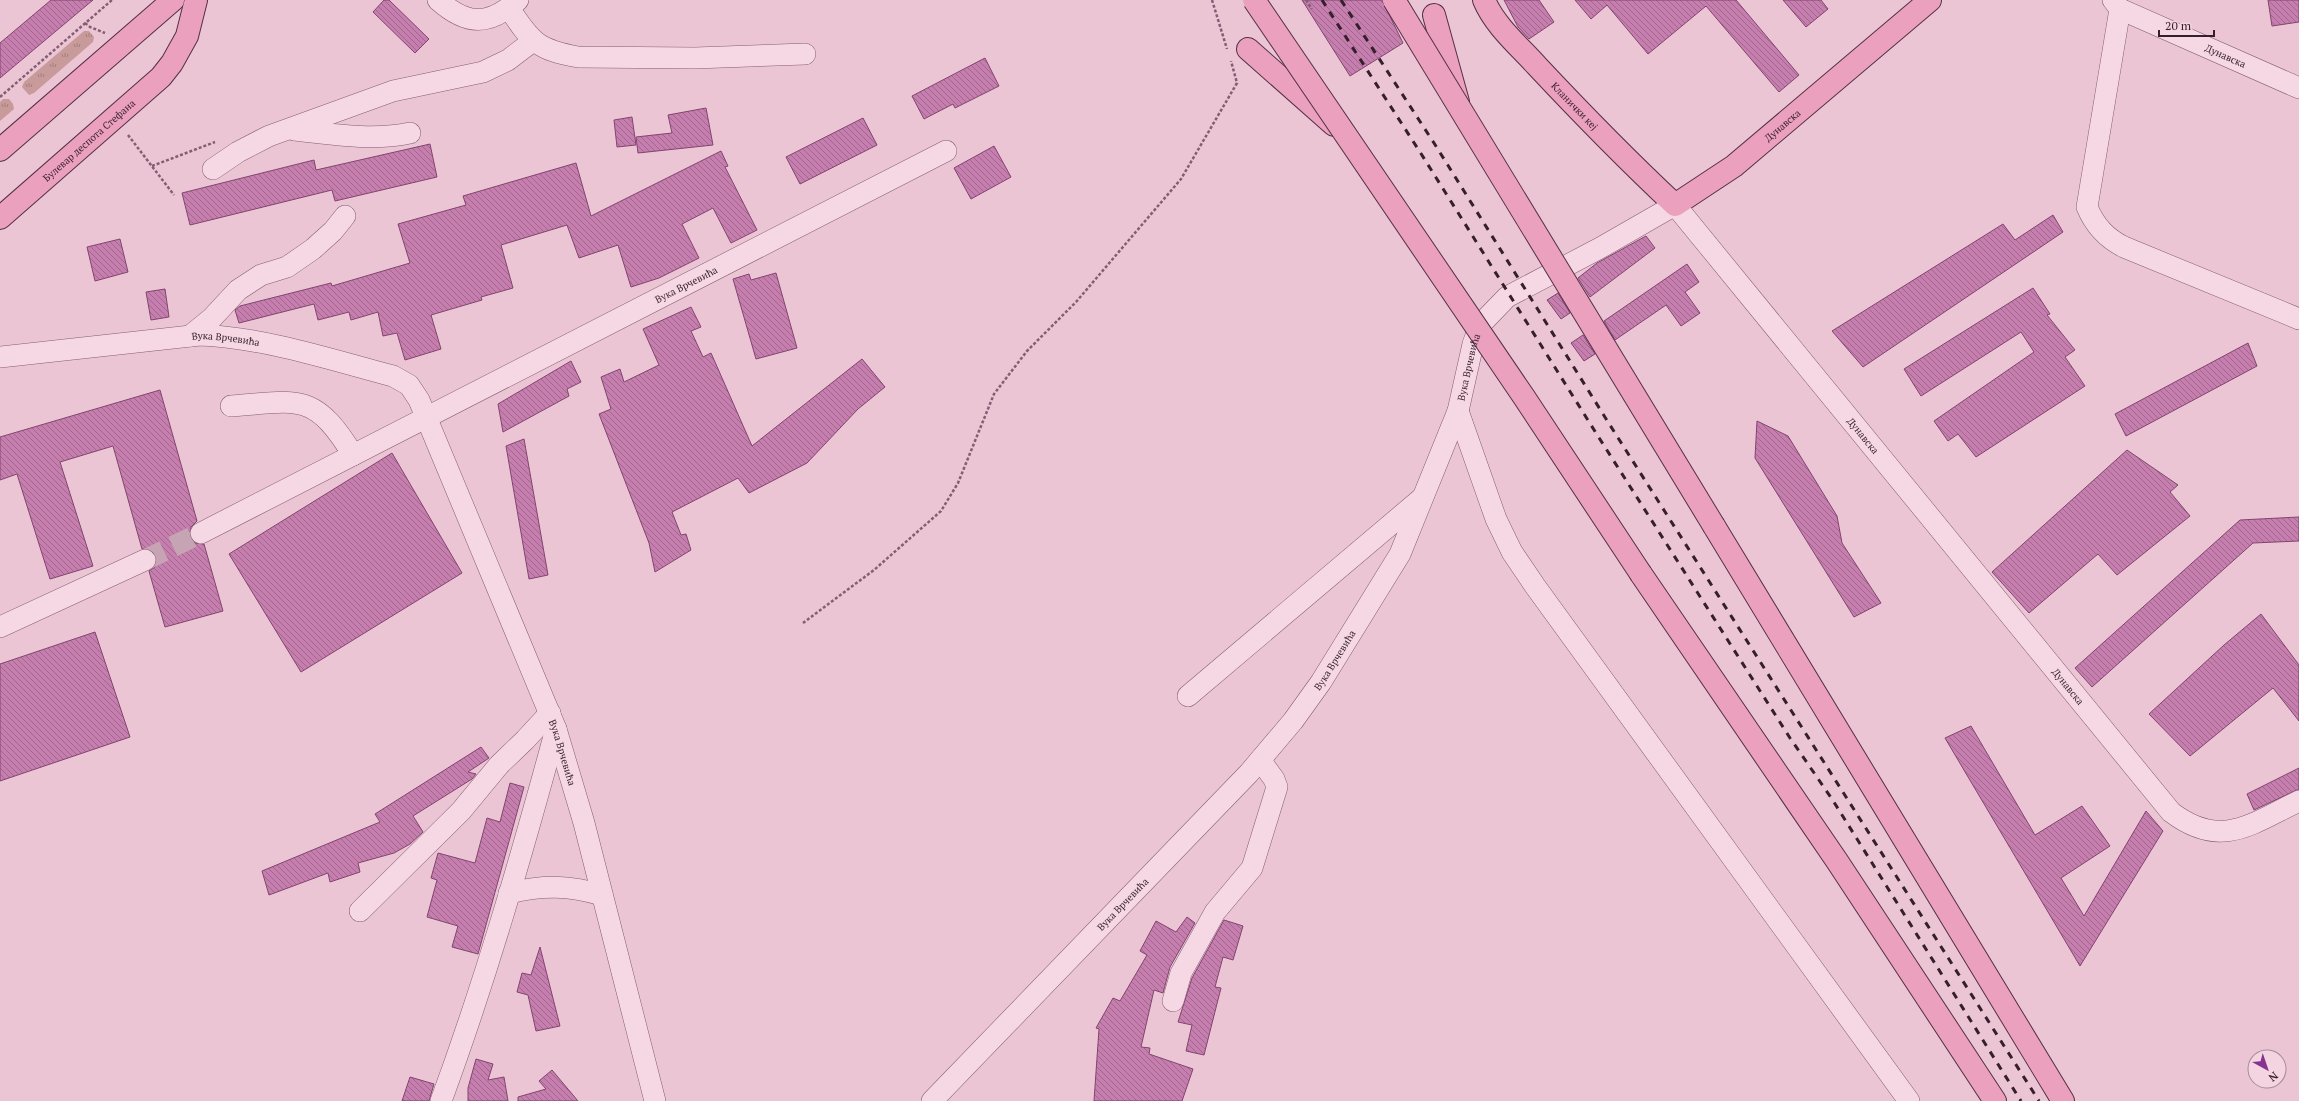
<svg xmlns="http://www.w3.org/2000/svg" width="2299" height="1101" font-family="'PT Serif',serif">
	<defs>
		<pattern id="grass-tufts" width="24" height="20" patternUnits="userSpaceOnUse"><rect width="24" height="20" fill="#c89b9a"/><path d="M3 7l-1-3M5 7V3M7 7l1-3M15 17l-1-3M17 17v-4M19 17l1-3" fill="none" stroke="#a37e7e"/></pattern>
		<pattern id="building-back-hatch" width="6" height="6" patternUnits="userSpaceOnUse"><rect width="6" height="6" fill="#c67eaf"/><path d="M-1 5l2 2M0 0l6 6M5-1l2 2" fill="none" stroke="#a2678f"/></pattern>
	</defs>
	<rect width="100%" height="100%" fill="#ebc5d4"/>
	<g fill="url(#grass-tufts)">
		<polygon points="84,31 89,31 94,37 93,42 34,93 29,95 22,87 24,82"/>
		<polygon points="3,99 9,99 13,104 14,109 0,121 0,102"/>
	</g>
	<g fill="url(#building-back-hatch)" stroke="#82446f">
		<polygon points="51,0 93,0 0,78 0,43"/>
		<polygon points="384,0 389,0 429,39 415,53 373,12"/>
		<polygon points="1302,0 1382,0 1403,43 1350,76"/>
		<polygon points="1504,0 1539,0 1554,22 1529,39 1518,27"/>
		<polygon points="1575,0 1736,0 1799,75 1779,92 1706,6 1648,54 1607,5 1591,19"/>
		<polygon points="1783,0 1821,0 1828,9 1806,27"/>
		<polygon points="2268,0 2299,0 2299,22 2272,26"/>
		<polygon points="985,58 999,86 955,108 953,104 924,119 912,96"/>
		<polygon points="706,108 713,145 638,153 636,137 672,133 668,115"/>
		<polygon points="632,117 636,145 617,147 614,120"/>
		<polygon points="863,118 877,145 800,184 786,157"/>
		<polygon points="430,144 437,177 335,201 332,190 190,225 182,193 314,160 316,170"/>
		<polygon points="994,146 1011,177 971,199 954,168"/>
		<polygon points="721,151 728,166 725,167 757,230 731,243 713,208 682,224 699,258 659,278 631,287 618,245 579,258 567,225 501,245 513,288 481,297 482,300 431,315 441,349 405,360 397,333 383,336 378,312 351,320 349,312 318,320 314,304 239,323 235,310 240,306 331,283 332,286 410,263 398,224 466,205 463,196 576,163 591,216"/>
		<polygon points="2053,215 2063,232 1863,367 1832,331 2003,224 2015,240"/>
		<polygon points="1646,236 1655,248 1590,297 1578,278 1597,263"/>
		<polygon points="120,239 128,272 95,281 87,247"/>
		<polygon points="1687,264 1699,282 1685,292 1700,313 1681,326 1666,305 1615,340 1604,321"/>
		<polygon points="776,273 797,348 756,359 733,279 749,274 751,280"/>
		<polygon points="2033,288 2050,314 2047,315 2075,350 2065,357 2085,386 1976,457 1958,434 1948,441 1934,421 2034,352 2021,332 1921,396 1904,369"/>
		<polygon points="165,289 169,317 151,320 146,292"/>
		<polygon points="1558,293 1570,313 1561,319 1547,300"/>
		<polygon points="691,307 701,327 691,331 703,357 711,353 752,446 862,359 885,387 858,409 807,463 749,493 738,478 672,512 681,535 686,534 691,550 655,572 649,543 599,414 611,409 601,377 620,369 624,382 659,365 643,329"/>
		<polygon points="1583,335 1595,354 1584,361 1571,343"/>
		<polygon points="2248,343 2257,366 2126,436 2115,414"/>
		<polygon points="571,361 581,382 567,389 569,396 503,432 498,404"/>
		<polygon points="160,390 197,521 191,527 190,538 195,543 204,544 223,611 165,627 149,571 155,567 156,555 152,550 142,549 113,446 60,462 93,566 50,579 17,474 0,480 0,437"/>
		<polygon points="1757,421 1788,436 1837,516 1842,543 1881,603 1854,617 1755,458"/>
		<polygon points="524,439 548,575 529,579 506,446"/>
		<polygon points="2127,450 2178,485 2170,492 2190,516 2117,575 2098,554 2029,613 1992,572"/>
		<polygon points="392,453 462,573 301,672 229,554"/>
		<polygon points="2299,517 2299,541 2253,543 2092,687 2075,668 2240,520"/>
		<polygon points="2261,614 2299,665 2299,721 2273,688 2190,756 2149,714 2224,645"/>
		<polygon points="95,632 130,737 0,781 0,664"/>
		<polygon points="1971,726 2035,835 2082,806 2110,846 2061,878 2084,916 2146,811 2163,831 2080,966 1945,738"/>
		<polygon points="481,747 489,758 468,772 476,774 472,779 413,816 423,832 410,844 394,853 358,863 360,872 330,882 328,873 269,895 262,871 380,822 375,814"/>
		<polygon points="2299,768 2299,789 2254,810 2247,794"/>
		<polygon points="510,783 524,787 478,954 452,947 458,926 427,917 437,880 431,878 438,853 475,863 487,818 500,822"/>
		<polygon points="1187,917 1195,923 1170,967 1163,993 1154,990 1141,1047 1150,1048 1149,1054 1193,1069 1182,1101 1094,1101 1099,1029 1096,1028 1113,998 1120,1001 1147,955 1140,951 1156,921 1176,932"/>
		<polygon points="1224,920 1243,926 1233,960 1223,957 1215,987 1221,988 1204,1055 1186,1051 1192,1025 1178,1022 1192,978"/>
		<polygon points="540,947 560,1026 536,1031 528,995 517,992 522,973 531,975"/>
		<polygon points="476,1059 493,1064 488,1080 504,1077 508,1101 468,1101 468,1088"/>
		<polygon points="552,1070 578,1101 518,1101 518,1097 546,1089 539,1081"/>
		<polygon points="410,1077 434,1084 429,1101 402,1101"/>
	</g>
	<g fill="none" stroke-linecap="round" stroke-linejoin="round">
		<polyline stroke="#c7a4b3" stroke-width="21" stroke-dasharray="21 10" stroke-linecap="butt" points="145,560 201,533"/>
		<defs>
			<g id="minor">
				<path d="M438,0C467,26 489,26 518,0"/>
				<path id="s1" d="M2113,0L2120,9L2299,88"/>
				<path d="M509,8C531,42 538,50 578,57L695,58L805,54"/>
				<path d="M2120,9L2087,207C2095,226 2106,238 2124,247L2299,319"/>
				<path d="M294,130C331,134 373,141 410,133"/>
				<polyline points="213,169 238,152 269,136 393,91 483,72 508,60 533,41"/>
				<polyline points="190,336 212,318 238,290 261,275 287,267 313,249 333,231 345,216"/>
				<path id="s2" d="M0,357L200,335C266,338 329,359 393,376L409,385L419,400L556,729L584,823L655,1101"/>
				<path d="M231,406C298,401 314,391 353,455"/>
				<polyline points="1458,411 1496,519 1512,552 1535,586 1909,1101"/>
				<path id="s3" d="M201,533L946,151"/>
				<polyline points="0,627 145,560"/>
				<polyline points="1188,696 1422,498"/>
				<path d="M509,893C543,885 568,885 602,895"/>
				<polyline points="360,911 461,811 499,765 525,740 550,713"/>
				<polyline points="1173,1001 1181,973 1215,912 1252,868 1277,787 1274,779 1260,760"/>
				<path d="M441,1101C486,979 522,854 556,729"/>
				<path id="s4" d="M932,1101L1249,773L1293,721L1321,682L1400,554L1458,411L1473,344L1480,325L1507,297L1600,248L1675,205L2171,812C2221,850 2251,824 2299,801"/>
			</g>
			<g id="major">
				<path id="s5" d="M1484,0C1495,26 1519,46 1537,66C1582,114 1627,160 1675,205L1734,166L1930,0"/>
				<polyline points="1434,15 1458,102"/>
				<polyline points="1248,49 1334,125"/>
				<polyline points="0,150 173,0"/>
				<path id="s6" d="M0,218L161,77L172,63L187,36L196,0"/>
				<polyline points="1714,526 2063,1101"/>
				<polyline points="1641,574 1837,861 1995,1101"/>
			</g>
		</defs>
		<use href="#minor" stroke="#855d73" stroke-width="22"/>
		<use href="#major" stroke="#533046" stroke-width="24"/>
		<g stroke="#855d73" stroke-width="2.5" stroke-dasharray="3 2" stroke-linecap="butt">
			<polyline points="1212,0 1227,49"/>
			<polyline points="1306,0 1312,9"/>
			<polyline points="85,23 90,27 105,33"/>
			<polyline points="0,97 112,0"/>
			<polyline points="128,135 174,195"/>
			<polyline points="152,166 215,142"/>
			<polyline points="803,623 874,570 941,511 958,483 994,394 1027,351 1076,302 1181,179 1237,83 1231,61"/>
		</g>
		<use href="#minor" stroke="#f6d8e4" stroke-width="21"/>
		<use href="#major" stroke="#eba0be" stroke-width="22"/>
		<g stroke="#361f2d" stroke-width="3" stroke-dasharray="7 7" stroke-linecap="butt">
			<polyline points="1322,0 1420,152 1596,433 1790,738 1832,799 2021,1101"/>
			<polyline points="1341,0 1434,143 1608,422 2039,1101"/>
		</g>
		<defs>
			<g id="major-bridge">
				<polyline points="1254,0 1524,397 1641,574"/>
				<polyline points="1394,0 1714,526"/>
			</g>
		</defs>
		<use href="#major-bridge" stroke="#533046" stroke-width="24" stroke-linecap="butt"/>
		<use href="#major-bridge" stroke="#eba0be" stroke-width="22"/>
	</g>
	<g text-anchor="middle" stroke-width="3" stroke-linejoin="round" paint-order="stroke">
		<g font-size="10" fill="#361f2d" stroke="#f3d4e0">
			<text dy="4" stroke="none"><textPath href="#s1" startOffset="127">Дунавска</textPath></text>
			<text dy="4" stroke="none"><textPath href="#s5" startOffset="140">Кланички кеј</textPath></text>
			<text dy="4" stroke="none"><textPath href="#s5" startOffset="415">Дунавска</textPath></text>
			<text dy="4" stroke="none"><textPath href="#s6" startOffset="118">Булевар деспота Стефана</textPath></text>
			<text dy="4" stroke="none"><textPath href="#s3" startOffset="545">Вука Врчевића</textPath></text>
			<text dy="4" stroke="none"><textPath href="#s2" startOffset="227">Вука Врчевића</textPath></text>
			<text dy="4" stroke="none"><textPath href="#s4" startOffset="922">Вука Врчевића</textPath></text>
			<text dy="4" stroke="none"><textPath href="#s4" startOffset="1494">Дунавска</textPath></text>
			<text dy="4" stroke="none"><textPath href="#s4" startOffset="598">Вука Врчевића</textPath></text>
			<text dy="4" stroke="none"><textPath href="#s4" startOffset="1818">Дунавска</textPath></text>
			<text dy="4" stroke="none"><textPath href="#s2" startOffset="816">Вука Врчевића</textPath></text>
			<text dy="4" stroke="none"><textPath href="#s4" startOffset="274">Вука Врчевића</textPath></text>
		</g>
	</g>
	<g transform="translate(2267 1069) rotate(140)"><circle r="19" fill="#f3d4e0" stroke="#a78c98"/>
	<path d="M0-3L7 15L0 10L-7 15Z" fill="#873190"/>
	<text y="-6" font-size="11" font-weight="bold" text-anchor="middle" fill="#361f2d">N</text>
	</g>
	<path d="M2159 30v6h55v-6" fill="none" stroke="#361f2d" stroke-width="2"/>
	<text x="2165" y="30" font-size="12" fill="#361f2d" stroke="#f3d4e0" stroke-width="3" paint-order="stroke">20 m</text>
</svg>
